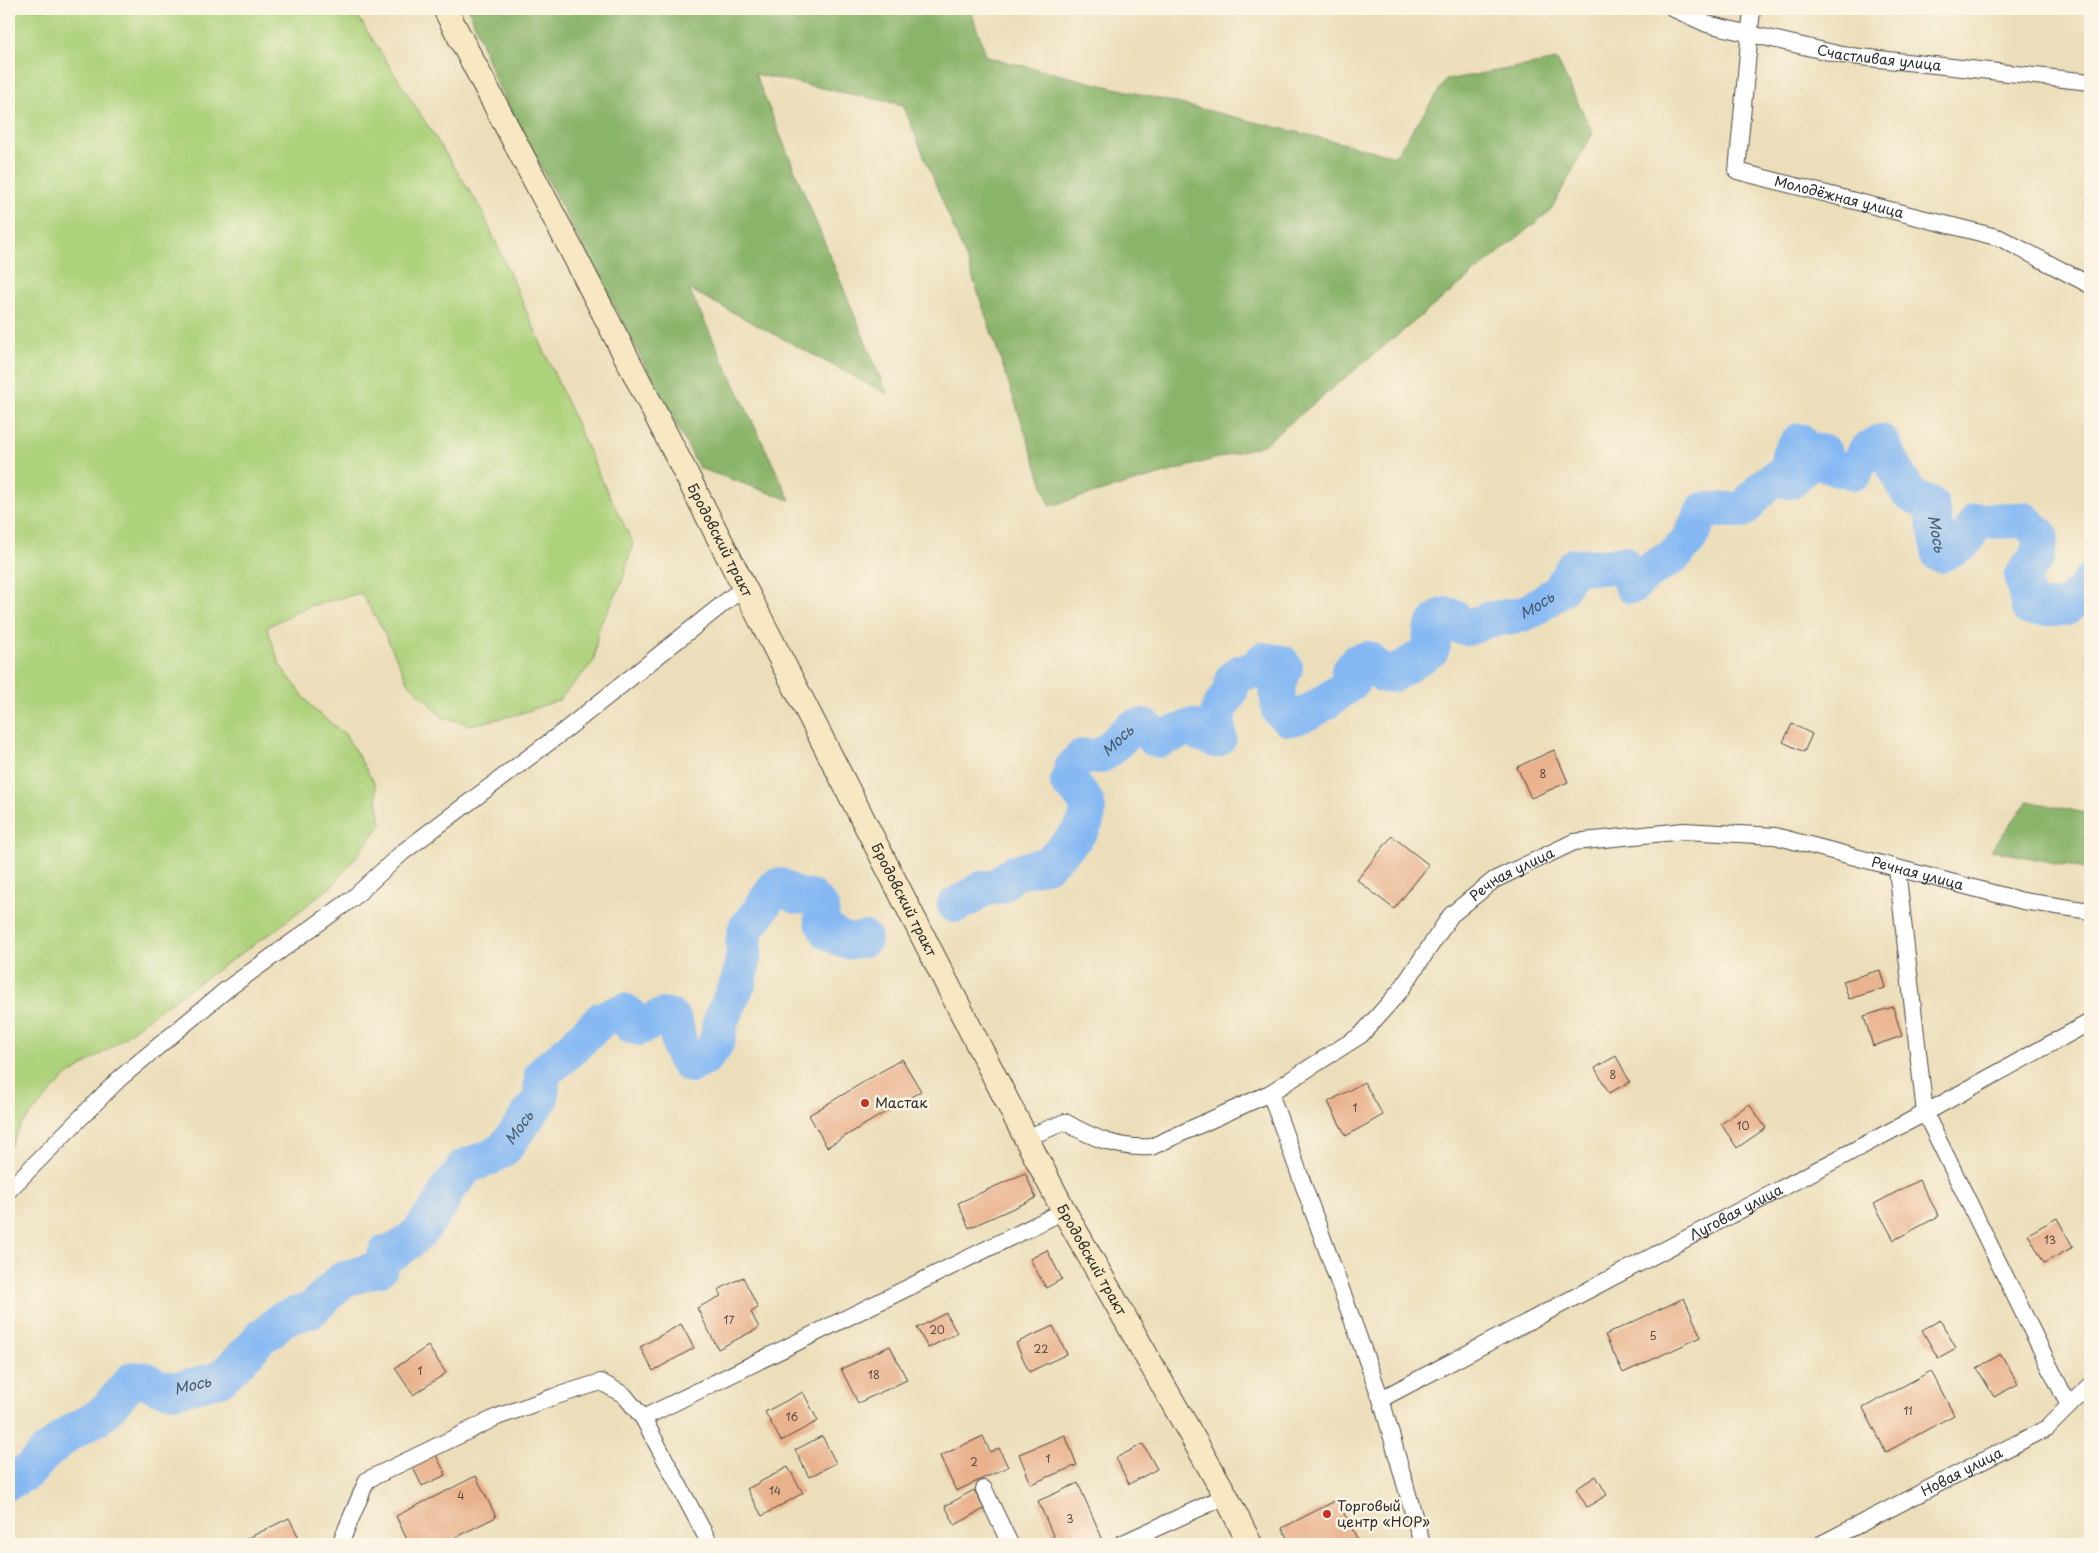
<svg xmlns="http://www.w3.org/2000/svg" width="2099" height="1553" font-family="'Playpen Sans',sans-serif">
	<rect width="100%" height="100%" fill="#fcf5e5"/>
	<filter id="ink" filterUnits="userSpaceOnUse"><feTurbulence type="fractalNoise" baseFrequency=".02" numOctaves="2"/><feDisplacementMap in="SourceGraphic" scale="10" xChannelSelector="R" yChannelSelector="G"/><feConvolveMatrix kernelMatrix="1 2 1 2 8 2 1 2 1" color-interpolation-filters="sRGB"/></filter>
	<filter id="wash" filterUnits="userSpaceOnUse"><feTurbulence type="fractalNoise" baseFrequency=".0096" numOctaves="4" result="noise"/><feDisplacementMap in="SourceGraphic" scale="20" xChannelSelector="R" yChannelSelector="G"/><feGaussianBlur stdDeviation="1.12" result="paint"/><feColorMatrix in="noise" values="0 0 0 0 0 0 0 0 0 0 0 0 0 0 0 0 0 1.4 0 .05"/><feComposite in="paint" operator="in"/></filter>
	<g filter="url(#wash)">
		<rect width="100%" height="100%" fill="#ecdeba"/>
		<polygon fill="#add27b" stroke="#6c7e53" points="9,9 353,9 480,207 601,479 633,543 621,585 598,629 594,661 559,700 519,714 470,725 441,716 408,682 381,626 361,593 309,606 267,627 280,665 313,709 345,734 375,784 381,825 334,884 275,930 159,1010 113,1046 64,1078 21,1125 9,1149"/>
		<g fill="#8ab46b" stroke="#5a704b">
			<polygon points="469,9 970,9 987,57 1395,156 1446,80 1557,60 1593,133 1551,210 1263,445 1050,506 968,263 903,105 755,74 887,394 689,289 790,500 699,468 495,80"/>
			<polygon points="2028,801 2090,814 2090,870 1991,850"/>
		</g>
		<g fill="none" stroke-linecap="round" stroke-linejoin="round">
			<g stroke="#86b9f3" stroke-width="36">
				<path id="s1" d="M955,905L970,898L981,889L999,886L1013,873L1048,864L1052,860C1066,845 1099,822 1084,799C1080,792 1073,788 1068,782L1072,768L1082,757C1089,756 1095,757 1101,755C1117,748 1126,722 1146,727L1153,738L1158,740L1191,727L1200,734L1215,740L1219,737L1217,718L1219,709L1230,692L1233,678L1241,672L1253,671L1263,660L1282,663L1285,668L1277,687L1279,710L1288,718C1306,719 1337,694 1351,683L1353,680L1349,671L1356,662L1368,659L1384,675L1394,674L1431,650L1433,645C1427,632 1433,623 1445,615L1453,616L1459,626L1468,628L1487,620L1520,615L1532,610L1560,590L1574,566L1603,567L1622,563L1632,586L1649,571L1674,556L1688,541L1704,510H1743L1764,486L1775,478L1791,481L1802,469L1789,455L1799,441L1809,452H1824L1830,466L1855,472C1862,455 1863,449 1881,442L1909,494L1931,505L1940,555L1964,543L1977,521L2024,520L2041,536L2037,557L2022,576L2029,608H2066L2090,582"/>
				<path id="s2" d="M9,1482L30,1470L43,1455L68,1434L97,1418L106,1410L133,1379L146,1380L156,1386L174,1390L220,1379L250,1350L261,1336L269,1332L282,1319L311,1310L342,1280L380,1268L386,1253L397,1251L419,1233L442,1202L448,1188L460,1175L464,1167L491,1157L504,1149L541,1098L542,1075L547,1069L560,1059L602,1019L624,1011L628,1014L631,1025L638,1028C646,1026 652,1020 660,1017C679,1010 677,1038 680,1049C682,1054 684,1058 687,1063L692,1065L703,1059L711,1051L717,1041L721,1020L739,981L744,953L743,944L746,928L755,918L775,887L780,886L796,896L810,897L821,908L822,921L827,931C842,939 846,945 864,939"/>
			</g>
		</g>
		<g id="blocks">
			<g fill="#e9b18c">
				<polygon points="1792,724 1812,734 1804,752 1783,742"/>
				<polygon points="1554,750 1568,782 1531,798 1517,767"/>
				<polygon points="1392,836 1429,865 1394,909 1357,880"/>
				<polygon points="1880,970 1885,988 1849,999 1843,981"/>
				<polygon points="1893,1007 1902,1036 1873,1046 1864,1016"/>
				<polygon points="1616,1056 1630,1082 1609,1093 1595,1068"/>
				<polygon points="902,1059 921,1091 827,1147 809,1115"/>
				<polygon points="1364,1082 1383,1115 1346,1136 1328,1102"/>
				<polygon points="1749,1104 1766,1128 1737,1148 1721,1124"/>
				<polygon points="1025,1173 1036,1198 969,1228 958,1203"/>
				<polygon points="1919,1180 1939,1216 1894,1240 1874,1204"/>
				<polygon points="2057,1218 2073,1247 2044,1263 2028,1234"/>
				<polygon points="1047,1250 1062,1279 1046,1288 1030,1259"/>
				<polygon points="743,1277 758,1308 751,1312 759,1328 718,1349 697,1308 721,1296 718,1290"/>
				<polygon points="1684,1298 1701,1337 1623,1373 1605,1335"/>
				<polygon points="946,1313 957,1333 928,1348 917,1328"/>
				<polygon points="1940,1320 1956,1348 1938,1358 1922,1330"/>
				<polygon points="681,1324 694,1348 653,1371 640,1347"/>
				<polygon points="1053,1326 1067,1354 1029,1372 1016,1343"/>
				<polygon points="428,1346 446,1373 413,1395 395,1368"/>
				<polygon points="890,1346 907,1380 858,1403 841,1369"/>
				<polygon points="2001,1354 2018,1384 1994,1397 1977,1368"/>
				<polygon points="1931,1371 1954,1415 1886,1452 1863,1408"/>
				<polygon points="803,1392 818,1421 781,1441 765,1412"/>
				<polygon points="1065,1435 1077,1465 1031,1484 1019,1454"/>
				<polygon points="822,1436 836,1463 809,1477 795,1450"/>
				<polygon points="983,1436 990,1452 999,1448 1008,1467 956,1491 940,1456"/>
				<polygon points="1143,1444 1157,1469 1129,1484 1116,1458"/>
				<polygon points="436,1455 446,1475 422,1486 412,1466"/>
				<polygon points="788,1467 803,1493 762,1516 747,1489"/>
				<polygon points="476,1476 496,1517 446,1542 447,1544 409,1544 396,1516"/>
				<polygon points="1596,1476 1607,1495 1587,1507 1576,1489"/>
				<polygon points="1078,1483 1102,1538 1088,1544 1057,1544 1038,1501"/>
				<polygon points="974,1490 984,1509 955,1525 945,1506"/>
				<polygon points="1337,1500 1360,1544 1290,1544 1282,1528"/>
				<polygon points="289,1518 302,1544 249,1544 246,1539"/>
			</g>
		</g>
	</g>
	<g filter="url(#ink)">
		<use href="#blocks" fill-opacity="0" stroke="#484640" stroke-width="1"/>
		<g fill="none" stroke-linecap="round" stroke-linejoin="round">
			<defs>
				<g id="street">
					<path id="s3" d="M1674,9L1707,24L1842,55L2090,82"/>
					<path id="s4" d="M1752,9L1737,171L2000,238L2090,285"/>
					<polyline points="1897,869 1925,1113 2069,1406"/>
					<polyline points="1270,1093 1381,1399 1422,1544"/>
					<path id="s5" d="M1026,1138L1065,1122C1093,1138 1118,1149 1151,1147L1270,1093L1361,1035L1400,991L1451,915L1494,880L1574,842L1684,831L1775,836L2023,901L2090,911"/>
					<polyline points="9,1190 119,1079 227,989 352,899 403,852 564,731 744,587"/>
					<path id="s6" d="M1381,1399L1925,1113L2090,1022"/>
					<polyline points="643,1418 1064,1211"/>
					<polyline points="984,1489 1010,1544"/>
					<polyline points="340,1544 367,1480 497,1417 553,1397 601,1382 624,1395 643,1418 710,1544"/>
					<polyline points="1121,1544 1226,1496"/>
					<path id="s7" d="M1821,1544L2047,1428L2090,1385"/>
				</g>
				<g id="secondary">
					<path id="s8" d="M445,9L571,249L1026,1138L1064,1211L1226,1496L1250,1544"/>
				</g>
			</defs>
			<use href="#street" stroke="#484640" stroke-width="18"/>
			<use href="#secondary" stroke="#484640" stroke-width="26"/>
			<use href="#street" stroke="#fff" stroke-width="16"/>
			<use href="#secondary" stroke="#f7e8c3" stroke-width="24"/>
		</g>
	</g>
	<g fill="#c8321e" stroke="#fcf5e5" stroke-width="2">
		<circle cx="865" cy="1103" r="5"/>
		<circle cx="1327" cy="1514" r="5"/>
	</g>
	<g text-anchor="middle" stroke-width="5" stroke-linejoin="round" paint-order="stroke">
		<g font-size="11" fill="#5a4c43">
			<text x="1543" y="778">8</text>
			<text x="1613" y="1079">8</text>
			<text x="1355" y="1112">1</text>
			<text x="1743" y="1130">10</text>
			<text x="2050" y="1244">13</text>
			<text x="729" y="1324">17</text>
			<text x="937" y="1334">20</text>
			<text x="1653" y="1340">5</text>
			<text x="1041" y="1353">22</text>
			<text x="420" y="1375">1</text>
			<text x="874" y="1379">18</text>
			<text x="1908" y="1415">11</text>
			<text x="792" y="1421">16</text>
			<text x="1048" y="1463">1</text>
			<text x="974" y="1466">2</text>
			<text x="775" y="1495">14</text>
			<text x="461" y="1500">4</text>
			<text x="1070" y="1523">3</text>
		</g>
		<g font-size="14" fill="#2b2b2b" stroke="#fcf5e5">
			<text dy="5" stroke="none"><textPath href="#s3" startOffset="212">Счастливая улица</textPath></text>
			<text dy="5" stroke="none"><textPath href="#s4" startOffset="268">Молодёжная улица</textPath></text>
			<text dy="5" stroke="none"><textPath href="#s8" startOffset="598">Бродовский тракт</textPath></text>
			<text dy="5" stroke="none"><textPath href="#s5" startOffset="1015">Речная улица</textPath></text>
			<text dy="5" stroke="none"><textPath href="#s5" startOffset="596">Речная улица</textPath></text>
			<text dy="5" stroke="none"><textPath href="#s8" startOffset="1002">Бродовский тракт</textPath></text>
			<text dy="5" stroke="none"><textPath href="#s6" startOffset="401">Луговая улица</textPath></text>
			<text dy="5" stroke="none"><textPath href="#s8" startOffset="1408">Бродовский тракт</textPath></text>
			<text dy="5" stroke="none"><textPath href="#s7" startOffset="158">Новая улица</textPath></text>
		</g>
		<g font-size="14" fill="#2b2b2b" stroke="#fcf5e5" text-anchor="start">
			<text x="875" y="1108">Мастак</text>
			<text x="1337" y="1511">Торговый<tspan x="1337" dy="16">центр «НОР»</tspan></text>
		</g>
		<g font-size="15" font-style="italic" fill="#465667" stroke="#fcf5e5">
			<text dy="5" stroke="none"><textPath href="#s1" startOffset="1525">Мось</textPath></text>
			<text dy="5" stroke="none"><textPath href="#s1" startOffset="910">Мось</textPath></text>
			<text dy="5" stroke="none"><textPath href="#s1" startOffset="279">Мось</textPath></text>
			<text dy="5" stroke="none"><textPath href="#s2" startOffset="660">Мось</textPath></text>
			<text dy="5" stroke="none"><textPath href="#s2" startOffset="225">Мось</textPath></text>
		</g>
	</g>
	<rect width="2099" height="1553" fill="none" stroke="#fcf5e5" stroke-width="30"/>
</svg>
